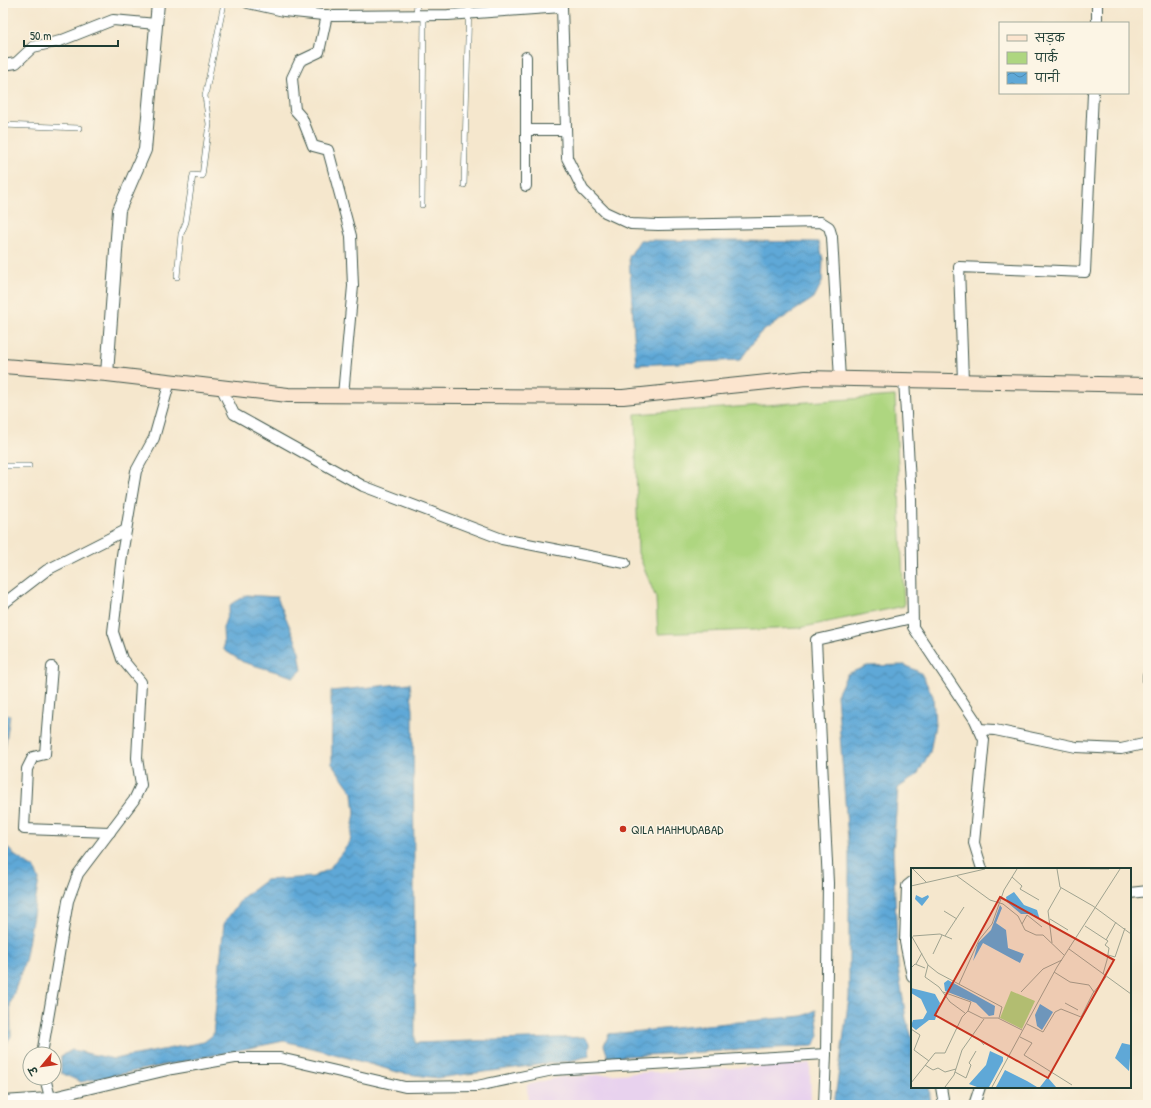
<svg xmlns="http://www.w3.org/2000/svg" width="1151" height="1108" font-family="'Patrick Hand','Playpen Sans Deva',sans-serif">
	<defs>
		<pattern id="water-waves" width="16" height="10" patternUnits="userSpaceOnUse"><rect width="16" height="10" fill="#5fa8d7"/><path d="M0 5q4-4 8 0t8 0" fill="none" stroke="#4e8aaf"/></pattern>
	</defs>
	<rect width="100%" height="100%" fill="#fcf5e5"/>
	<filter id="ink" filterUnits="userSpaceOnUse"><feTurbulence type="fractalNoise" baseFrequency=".025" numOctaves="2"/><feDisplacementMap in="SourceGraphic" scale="8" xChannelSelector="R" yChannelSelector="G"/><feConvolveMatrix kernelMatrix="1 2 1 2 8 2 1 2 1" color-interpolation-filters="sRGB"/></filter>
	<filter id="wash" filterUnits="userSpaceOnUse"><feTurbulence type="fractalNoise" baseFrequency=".012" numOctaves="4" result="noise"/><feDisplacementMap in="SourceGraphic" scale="16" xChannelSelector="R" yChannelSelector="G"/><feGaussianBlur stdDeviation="0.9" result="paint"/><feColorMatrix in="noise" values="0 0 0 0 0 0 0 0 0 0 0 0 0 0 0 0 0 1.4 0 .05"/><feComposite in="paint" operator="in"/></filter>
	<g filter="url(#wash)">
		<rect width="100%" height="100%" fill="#f5e7cd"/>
		<polygon fill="#e8d2ee" points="810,1064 811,1105 528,1105 527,1085 560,1077"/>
		<polygon fill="#aed680" stroke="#668a5a" points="895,396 904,606 799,628 658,634 656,598 638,553 635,414"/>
		<g fill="url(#water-waves)" stroke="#3f7286">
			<polygon points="640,240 819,242 823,259 822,282 814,298 760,333 740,360 636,365 629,257"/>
			<polygon points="246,595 277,597 298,646 302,670 294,677 243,662 224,650 223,628 231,604"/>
			<polygon points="905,665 921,673 933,696 935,725 930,752 917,775 898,788 893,850 898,967 906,1019 912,1037 912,1087 929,1087 931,1105 834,1105 849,997 849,853 837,695 847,674 867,666"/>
			<polygon points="410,683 413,710 415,1043 584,1037 590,1043 589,1056 569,1061 437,1078 401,1073 324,1051 284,1041 81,1082 61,1073 61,1056 72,1050 114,1059 204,1042 213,1035 224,923 242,898 266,880 313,877 329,869 350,842 355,813 353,793 332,764 331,691"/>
			<polygon points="3,713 10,715 5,748 3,753"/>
			<polygon points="3,842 14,855 35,869 39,880 25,961 10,1004 11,1036 3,1050"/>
			<polygon points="816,1010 819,1036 813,1046 608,1057 604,1045 609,1034 803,1016"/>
		</g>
	</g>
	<g filter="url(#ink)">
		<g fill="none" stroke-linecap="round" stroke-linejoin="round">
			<defs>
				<g id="service">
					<polyline points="416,15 417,3"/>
					<polyline points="3,125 79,128"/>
					<polyline points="464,185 469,3"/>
					<polyline points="422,205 424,15"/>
					<polyline points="177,277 181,234 186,222 193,175 202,176 209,124 205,96 224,3"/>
					<polyline points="3,466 29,466"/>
				</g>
				<g id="minor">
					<polyline points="248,3 284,11 333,16 448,15 562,7 567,158 583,190 605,212 631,224 658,225 821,222 829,227 832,237 840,379"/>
					<polyline points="327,15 319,52 300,61 292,78 295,110 302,118 313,146 328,150 351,236 353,286 343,395"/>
					<polyline points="1097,23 1097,3"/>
					<polyline points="526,57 526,186"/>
					<polyline points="3,65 16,63 33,47 60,41 113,20 156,24"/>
					<polyline points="526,130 566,130"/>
					<polyline points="904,380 911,499 913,627 975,720 984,740 974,843 982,869"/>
					<polyline points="963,381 959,267 1085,272 1093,93"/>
					<polyline points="221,387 234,414 363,486 502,539 625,563"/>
					<polyline points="3,604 47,570 126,530"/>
					<polyline points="52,667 45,754 33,757 27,769 24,829 110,832"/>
					<polyline points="1148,675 1148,683"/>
					<polyline points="979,729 995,730 1076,747 1121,749 1148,743"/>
					<polyline points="912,882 907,886 905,942 912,976"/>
					<polyline points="1130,893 1148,891"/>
					<polyline points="42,1054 68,901 78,874 134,800 141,785 137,758 141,682 122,659 113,632 122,555 136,471 154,438 170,381"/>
					<polyline points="45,1078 52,1105"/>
					<polyline points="941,1087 944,1105"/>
					<polyline points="3,1101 49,1098 172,1069 235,1058 280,1058 405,1087 477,1086 553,1070 826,1054"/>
					<polyline points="824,1105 826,1054 828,883 816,640 912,618"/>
					<polyline points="974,1105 980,1087"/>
				</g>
				<polyline id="tertiary" points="107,374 119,210 145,150 158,3"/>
				<polyline id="secondary" points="3,366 107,374 288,395 623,397 806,378 1148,385"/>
			</defs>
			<use href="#service" stroke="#3f564b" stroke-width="6"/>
			<use href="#minor" stroke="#3f564b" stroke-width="12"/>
			<use href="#tertiary" stroke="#3f564b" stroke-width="14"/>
			<use href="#secondary" stroke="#3f564b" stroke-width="16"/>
			<use href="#service" stroke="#fff" stroke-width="5"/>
			<use href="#minor" stroke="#fff" stroke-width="10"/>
			<use href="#tertiary" stroke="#fff" stroke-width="12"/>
			<use href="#secondary" stroke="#fce5cf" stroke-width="14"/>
		</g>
	</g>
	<circle fill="#c8321e" stroke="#fcf5e5" stroke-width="1.5" cx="623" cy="829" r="4"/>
	<g text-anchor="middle" stroke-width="3" stroke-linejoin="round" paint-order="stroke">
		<g font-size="13" fill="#1f3d34" stroke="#fcf5e5" text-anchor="start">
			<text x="631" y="834">QILA MAHMUDABAD</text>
		</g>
	</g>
	<g transform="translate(911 868)">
		<rect width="220" height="220" fill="#f5e7cd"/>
		<path d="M100,123L124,133L111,161L89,150Z" fill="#aed680"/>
		<path d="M103,24L113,37L126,42L129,52L122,46H110L96,34L95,29ZM5,27L11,30L17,27L18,29L11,38L4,31ZM89,37L91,40L85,55L95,62L97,80L113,86L109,95L72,75L62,93L67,75L80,62ZM37,112L84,138L83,147L78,148L65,135L34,123L33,115ZM0,120L24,126L29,135L24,152H18L5,162L0,158L2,152L12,151L16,144L10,131L0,125ZM129,136L142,144L131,162L126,158L124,147ZM211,175L220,177L218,203L204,190ZM79,183L92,189V193L78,219H66L58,216L75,197ZM94,202L116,213L126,219H85ZM136,210L138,211L145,219H129Z" fill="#5fa8d7"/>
		<path fill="none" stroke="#9fa390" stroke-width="1" d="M2,1L15,14M146,1L149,19L182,38L220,66M179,1H198M46,8L79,32L92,36L107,48L114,62L125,67H132L153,87M101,9L111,18L109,21L128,32M0,18L74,1M33,43L46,51M139,51L157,62M111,56L116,47L131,59M174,58L197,73L194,77L198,80L196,92L192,106M0,67L17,97L27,105L91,139L88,150M2,68L29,66L41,71M34,68L53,39M195,72L205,54M141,75L137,43L150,20M158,81L220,126M22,86L31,67M197,87L204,89L214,60M5,96L11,85M17,97L14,109L28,119L39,134L54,145M0,100L4,96L14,100M143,104L159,114L178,117L183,124M48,116L68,72L81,56L93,22L106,1M32,124L60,134L57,143M110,124L132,101L151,92M154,135L167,142M116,156L132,164L144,144L150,141L170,149L182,125L195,109M46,160L61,167M0,161L9,167L3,182L18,193M61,168L68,171L73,177M109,169L121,175L113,187L161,217M14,197L22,202L27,200L34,204L45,201M44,204L55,210L60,197L58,195L65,183M0,215L24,185H34L51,149L57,143L71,150H87L111,162M34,219L43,207L51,182L73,151M81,219L146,99L209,1"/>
		<path fill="#c8321e" fill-opacity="0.15" stroke="#c8321e" stroke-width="2" d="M89,29L203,92L137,210L24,147Z"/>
		<rect width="220" height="220" fill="none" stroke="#1f3d34" stroke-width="2"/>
	</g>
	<rect width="1151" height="1108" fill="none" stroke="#fcf5e5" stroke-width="16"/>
	<rect x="999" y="22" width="130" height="72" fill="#fcf5e5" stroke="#a4ab9e"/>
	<rect x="1007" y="35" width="20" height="6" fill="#fce5cf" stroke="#a4ab9e"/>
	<text x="1035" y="42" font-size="12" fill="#1f3d34">सड़क</text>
	<rect x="1007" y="52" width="20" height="12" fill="#aed680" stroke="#a4ab9e"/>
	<text x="1035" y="62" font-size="12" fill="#1f3d34">पार्क</text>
	<rect x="1007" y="72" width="20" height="12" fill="url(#water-waves)" stroke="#a4ab9e"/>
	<text x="1035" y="82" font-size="12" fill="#1f3d34">पानी</text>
	<g transform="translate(42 1066) rotate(241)"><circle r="19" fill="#fcf5e5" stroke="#a4ab9e"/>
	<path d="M0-3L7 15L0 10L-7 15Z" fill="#c8321e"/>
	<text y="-6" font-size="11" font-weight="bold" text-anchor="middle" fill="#1f3d34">उ</text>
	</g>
	<path d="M24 40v6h94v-6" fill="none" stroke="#1f3d34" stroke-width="2"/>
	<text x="30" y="40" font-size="12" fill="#1f3d34" stroke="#fcf5e5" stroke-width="3" paint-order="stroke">50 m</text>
</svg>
